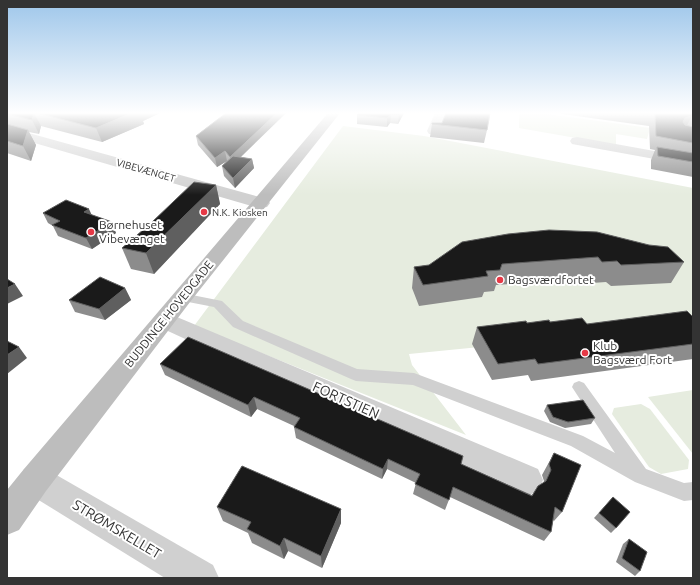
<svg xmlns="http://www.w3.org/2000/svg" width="700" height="585" font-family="Ubuntu,sans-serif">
	<rect width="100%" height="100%" fill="#fff"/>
	<g fill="#e6ecdf">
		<polygon points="519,113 539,113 650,128 647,139 616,134 616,145 519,128"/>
		<polygon points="343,126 424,136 693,188 693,326 409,354 412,365 466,435 194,326"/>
		<polygon points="693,390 693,454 648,397"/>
		<polygon points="641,404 650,409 689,460 688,469 661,474 649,467 612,414 614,408"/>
	</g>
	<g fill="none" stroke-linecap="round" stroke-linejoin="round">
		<polygon fill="#d0d0d0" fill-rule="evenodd" points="182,293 222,301 243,321 357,369 414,373 583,436 615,453 572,387 574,383 579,381 584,383 646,469 684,483 693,482 693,500 684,501 635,482 571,446 413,385 356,381 351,379 233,327 214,307 178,300 176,297 178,294"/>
		<g fill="#d0d0d0" fill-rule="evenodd">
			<polygon points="435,113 447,113 439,134 429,134 427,131"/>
			<polygon points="7,127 267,199 270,203 267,207 261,208 255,207 7,135"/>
			<polygon points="577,137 693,158 693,166 572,144 570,141 572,138"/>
			<polygon points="165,312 538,469 543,480 538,491 527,496 516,491 157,326 153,320 157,314"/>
			<polygon points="35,464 46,469 213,565 219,578 165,578 24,491 19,480 24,469"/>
		</g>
		<polygon fill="#bdbdbd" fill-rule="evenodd" points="328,113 340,113 190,302 46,491 19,530 7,535 7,490 24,469"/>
	</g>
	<g fill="#8c8c8c">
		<polygon points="7,113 160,113 143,121 144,124 102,142 41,126 39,134 29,132 36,145 31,161 7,153"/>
		<polygon points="226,113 286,113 241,157 252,159 254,168 235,188 224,176 222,166 227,161 217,167 198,145 196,136"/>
		<polygon points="404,113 398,124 390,123 387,127 357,124 357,115"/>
		<polygon points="555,113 693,113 693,177 651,169 651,160 655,150 650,149 649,126"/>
		<polygon points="442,123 487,130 484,143 430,137 432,124"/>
		<polygon points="216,185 220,204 154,274 131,269 122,248"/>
		<polygon points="43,213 92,215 116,233 92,249 58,236 53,226 48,223"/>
		<polygon points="549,230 684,262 671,283 611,286 606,282 592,283 588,278 496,285 494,291 484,292 482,297 419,306 412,288 414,267 429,265"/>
		<polygon points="125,288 131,300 105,320 75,312 69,300"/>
		<polygon points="693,317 693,359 531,381 528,375 492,380 472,344 477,327 527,323 550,322 587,324"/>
		<polygon points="160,364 461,464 532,495 538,486 543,483 544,481 542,475 554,453 562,512 554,521 553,520 551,532 544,541 450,497 445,510 413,494 416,483 387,469 382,479 296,438 294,427 294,426 257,409 251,417 165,375"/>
		<polygon points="547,405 595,418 591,424 565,428 550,422 544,411"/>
		<polygon points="613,497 616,528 611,533 594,518"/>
		<polygon points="217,507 341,523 322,568 288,551 284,559 252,543 248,533 223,521"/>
		<polygon points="629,539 640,571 635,576 616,562 623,544"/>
	</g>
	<g fill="#5f5f5f">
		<polygon points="34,113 41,126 39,134 32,120"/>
		<polygon points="132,113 160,113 143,121 144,124 102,142 96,128"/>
		<polygon points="277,113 286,113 231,166 230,157"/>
		<polygon points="400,113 404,113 398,124 399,115"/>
		<polygon points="391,115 390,123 387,127 387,118"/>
		<polygon points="692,116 685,129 679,130 685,118"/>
		<polygon points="28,130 36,145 31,161 23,146"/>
		<polygon points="225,151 227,161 217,167 215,158"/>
		<polygon points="252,159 254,168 235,188 233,178"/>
		<polygon points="216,185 220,204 154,274 146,253"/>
		<polygon points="89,209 94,220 84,212"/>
		<polygon points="112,222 116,233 92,249 86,238"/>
		<polygon points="15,284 23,296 7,304 7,288"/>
		<polygon points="125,288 131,300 105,320 99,309"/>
		<polygon points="19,347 27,358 7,374 7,355"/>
		<polygon points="254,397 257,409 251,417 248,405"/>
		<polygon points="388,459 387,469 382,479 383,469"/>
		<polygon points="341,509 341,523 322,568 321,556"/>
		<polygon points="284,538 288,551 284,559 280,546"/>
	</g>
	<g fill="#1a1a1a" stroke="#5f5f5f">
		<polygon points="7,113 34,113 32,120 7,114"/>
		<polygon points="37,113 132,113 96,128"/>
		<polygon points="226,113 277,113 230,157 225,151 215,158 196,136"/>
		<polygon points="359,113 400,113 399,115 391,115 387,118 357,115"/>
		<polygon points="446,113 490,113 487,130 432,124 432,123 442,123"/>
		<polygon points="649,113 693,113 693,117 692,116 685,118 683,122 685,125 693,127 693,143 656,136 655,114"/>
		<polygon points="7,124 28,130 23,146 7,141"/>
		<polygon points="657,147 693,153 693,162 658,156"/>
		<polygon points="233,156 252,159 233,178 222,166"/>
		<polygon points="194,182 216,185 146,253 122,248 151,223"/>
		<polygon points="66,200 89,209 84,212 112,222 86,238 52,225 60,221 43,213"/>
		<polygon points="549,230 597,232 649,245 668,247 684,262 621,265 617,261 602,262 598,257 502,264 500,270 486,271 488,276 423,285 414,267 429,265 462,242 508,234"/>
		<polygon points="100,277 125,288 99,309 69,300"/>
		<polygon points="7,279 15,284 7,288"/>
		<polygon points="687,311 693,317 693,344 538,364 535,359 498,364 477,327 526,321 527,323 549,320 550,322 582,318 587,324"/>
		<polygon points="188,337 463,456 461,464 532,496 538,486 546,481 551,470 549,464 554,453 581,465 562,512 555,507 551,532 453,487 449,500 415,484 420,474 388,459 383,469 294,427 300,418 254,397 248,405 160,364"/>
		<polygon points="7,341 19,347 7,355"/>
		<polygon points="583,400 595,418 568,422 553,417 547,405"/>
		<polygon points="242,466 341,509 321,556 284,538 280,546 247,529 251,522 217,507"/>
		<polygon points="613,497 630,512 616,528 599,513"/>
		<polygon points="629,539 647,552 640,571 622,558"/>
	</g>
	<linearGradient id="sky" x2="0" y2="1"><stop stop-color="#9ec6ea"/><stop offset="0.58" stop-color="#fff"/><stop offset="1" stop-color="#fff" stop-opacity="0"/></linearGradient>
	<rect width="700" height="195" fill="url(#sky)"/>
	<g fill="#e63946" stroke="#fff" stroke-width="1.5">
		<circle cx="204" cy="212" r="4"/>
		<circle cx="91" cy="232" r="4"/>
		<circle cx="500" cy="280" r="4"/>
		<circle cx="585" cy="353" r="4"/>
	</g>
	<g text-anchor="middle" stroke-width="4" stroke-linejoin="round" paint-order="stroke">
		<g font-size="10" fill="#333" stroke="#fff">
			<text transform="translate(146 170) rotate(16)" y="4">VIBEVÆNGET</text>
		</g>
		<g font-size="10" fill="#333" stroke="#fff" text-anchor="start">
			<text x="212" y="216">N.K. Kiosken</text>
		</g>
		<g font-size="12" fill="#333" stroke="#fff" text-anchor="start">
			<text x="99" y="229">Børnehuset<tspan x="99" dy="14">Vibevænget</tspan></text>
			<text x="508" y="284">Bagsværdfortet</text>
			<text x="593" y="350">Klub<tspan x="593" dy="14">Bagsværd Fort</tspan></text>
		</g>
		<g font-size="12" fill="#333" stroke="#fff">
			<text transform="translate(169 314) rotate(-51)" y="4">BUDDINGE HOVEDGADE</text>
		</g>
		<g font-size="14" fill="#333" stroke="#fff">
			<text transform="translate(346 400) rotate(24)" y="5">FORTSTIEN</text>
			<text transform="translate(117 529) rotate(31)" y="5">STRØMSKELLET</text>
		</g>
	</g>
	<rect width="700" height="585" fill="none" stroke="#333333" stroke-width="16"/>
</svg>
